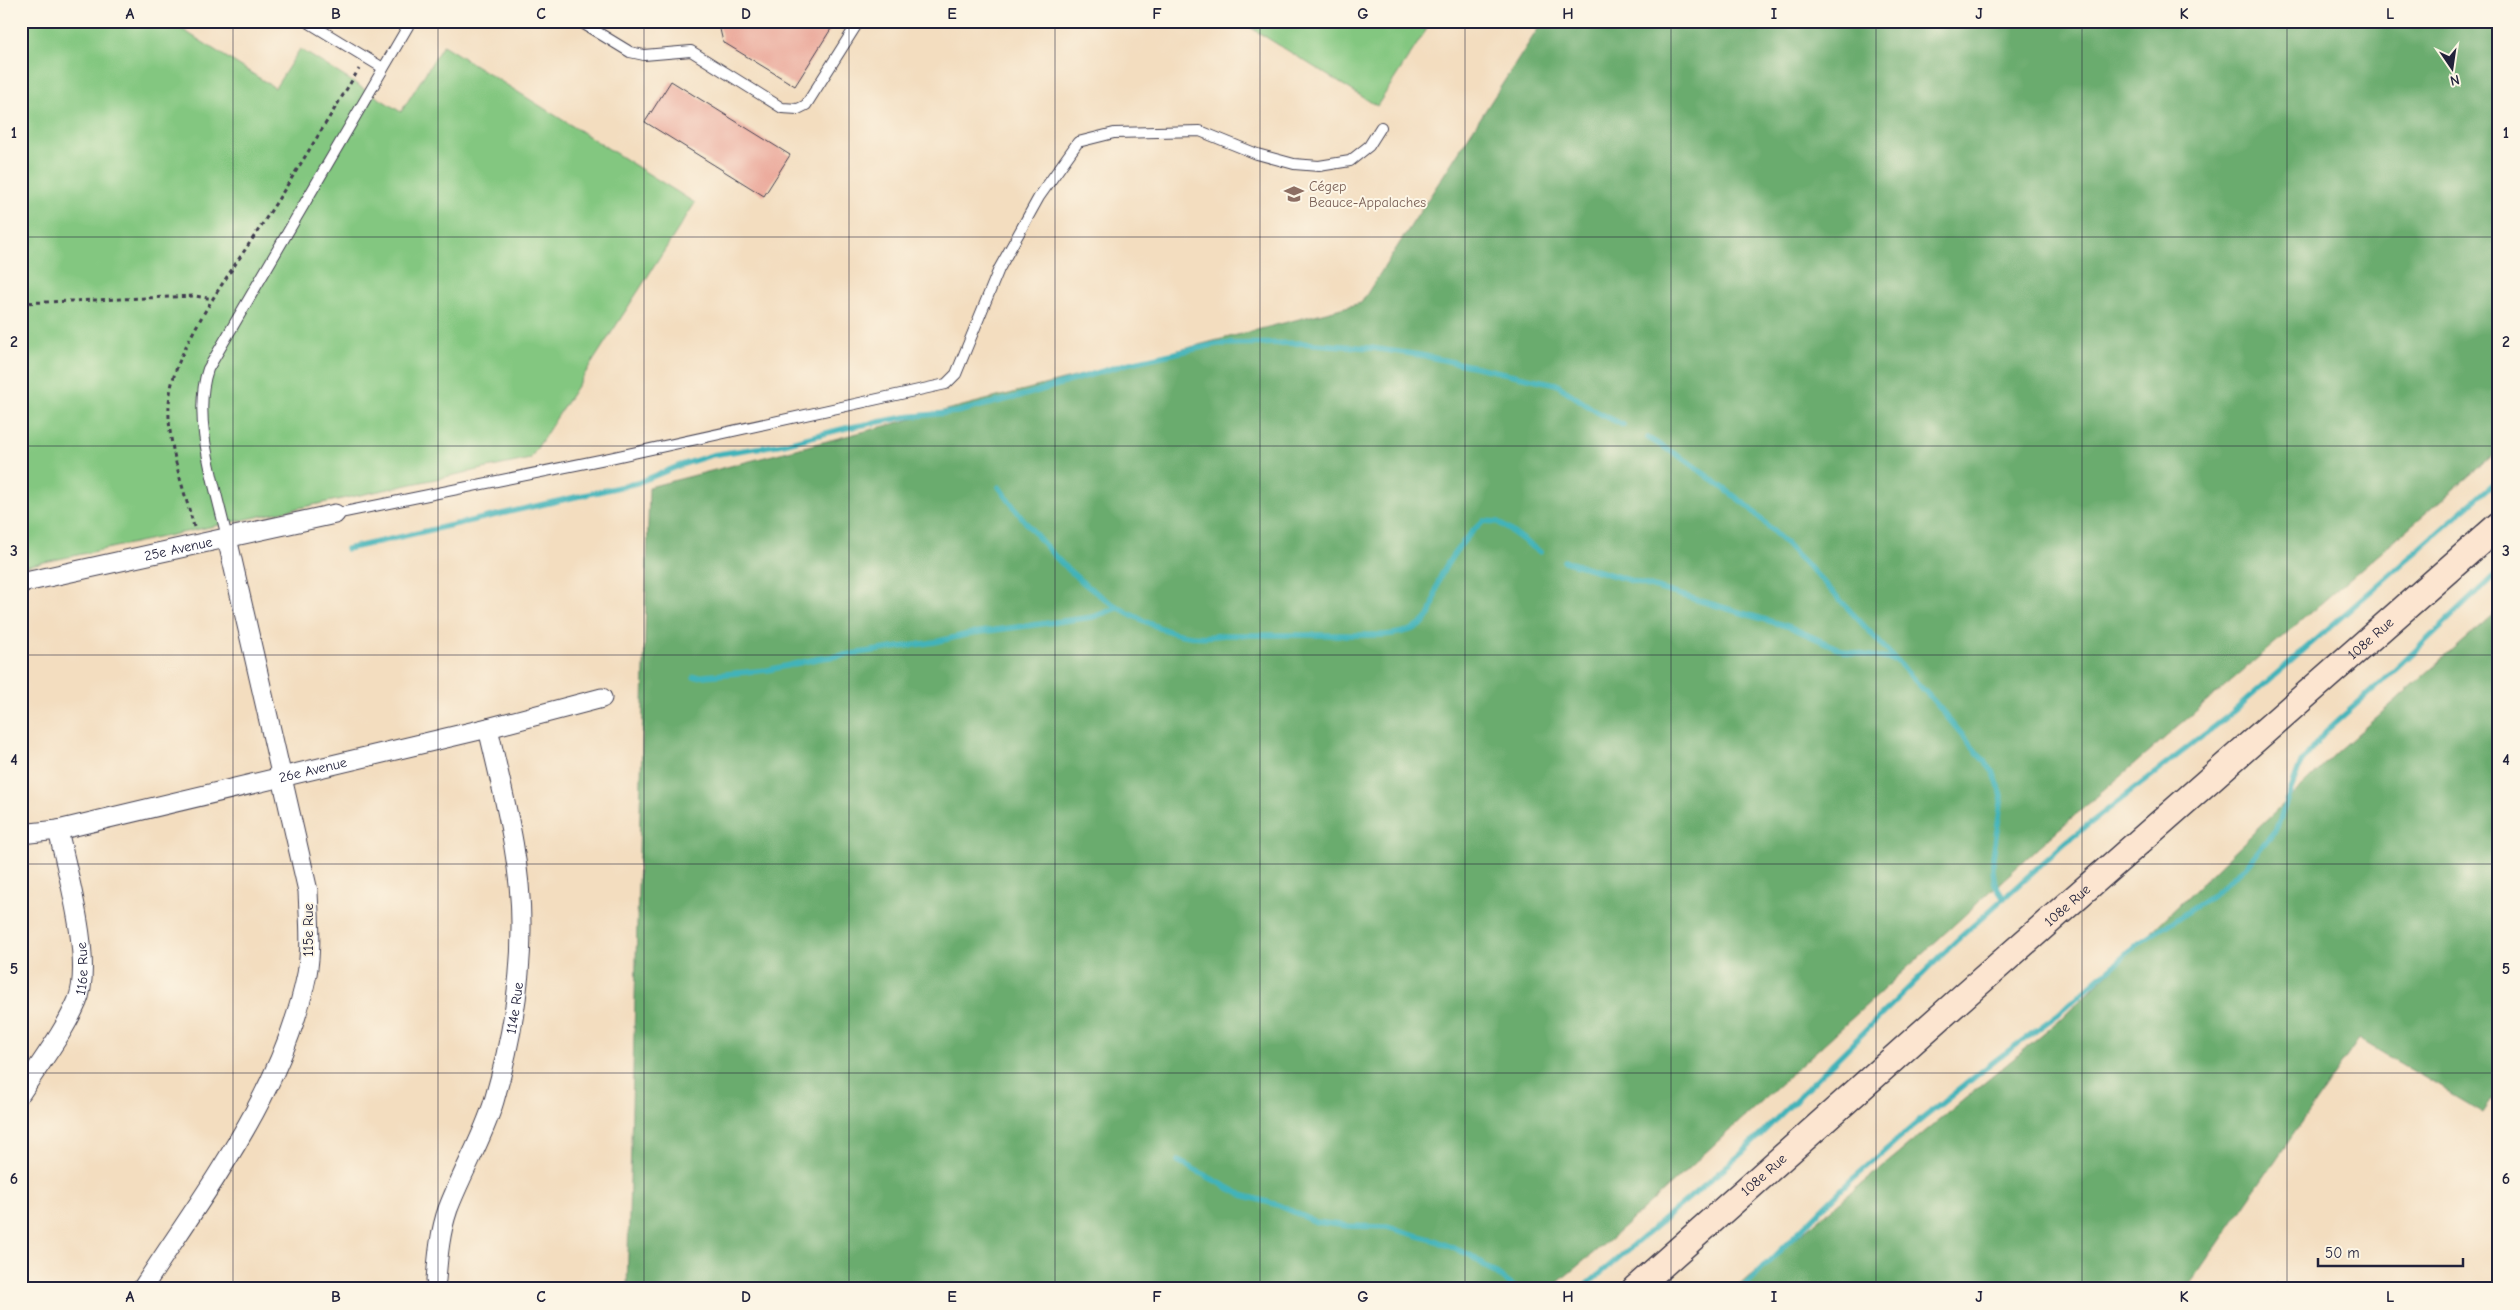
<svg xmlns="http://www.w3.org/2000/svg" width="2520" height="1310" font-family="'Comic Neue',sans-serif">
	<rect width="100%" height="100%" fill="#fcf5e5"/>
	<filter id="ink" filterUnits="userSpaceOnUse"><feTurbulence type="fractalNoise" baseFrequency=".02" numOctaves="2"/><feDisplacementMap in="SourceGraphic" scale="10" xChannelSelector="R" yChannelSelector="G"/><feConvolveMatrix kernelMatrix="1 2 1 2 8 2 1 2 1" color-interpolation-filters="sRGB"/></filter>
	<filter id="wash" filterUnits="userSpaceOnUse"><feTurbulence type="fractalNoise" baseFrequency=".0096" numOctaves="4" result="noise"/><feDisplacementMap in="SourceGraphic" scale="20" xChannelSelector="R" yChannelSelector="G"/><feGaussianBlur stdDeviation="1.12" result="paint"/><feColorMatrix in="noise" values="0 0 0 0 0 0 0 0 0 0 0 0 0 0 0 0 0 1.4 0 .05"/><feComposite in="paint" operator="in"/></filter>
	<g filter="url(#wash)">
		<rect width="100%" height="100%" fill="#f3ddbf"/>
		<g fill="#83c780" stroke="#52745e">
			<polygon points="21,21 169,21 275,88 300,49 401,112 443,45 695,203 530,459 21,567"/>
			<polygon points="1240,21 1432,21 1377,106"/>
		</g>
		<g fill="#6aac6e" stroke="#466754">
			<polygon points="1543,21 2499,21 2499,450 2051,836 1621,1230 1550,1289 627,1289 649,487 1361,303"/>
			<polygon points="2499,609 2499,1091 2484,1113 2359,1039 2187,1289 1734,1289 2058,1022 2336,753"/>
		</g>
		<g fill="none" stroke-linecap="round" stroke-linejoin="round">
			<g stroke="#42b3b9" stroke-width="5.5">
				<polyline points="1648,438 1687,461 1749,507 1815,573 1933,700 1994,773 2002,796 1993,857 1993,871 1995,884 2004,898"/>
				<path d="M999,487C1039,542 1077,589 1140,619C1171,634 1189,640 1224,635H1384C1404,633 1427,630 1433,606C1435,598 1436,588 1439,580C1449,557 1465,538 1483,521L1498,522L1540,552"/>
				<polyline points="347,549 637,483 681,465 712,455 783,444 846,428 905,417 957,412 1028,394 1126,364 1217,344 1301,343 1371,348 1420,355 1556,384 1597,412 1623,425"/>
				<polyline points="1564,561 1790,627 1846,652 1896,660"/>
				<polyline points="694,677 768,670 816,659 935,642 973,633 1093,617 1117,608"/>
				<polyline points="1178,1161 1242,1195 1278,1205 1316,1222 1348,1226 1387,1227 1437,1241 1470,1255 1517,1289"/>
				<polyline points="1582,1289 1742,1153 1956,941 2066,842 2227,717 2499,479"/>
				<polyline points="1741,1289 1849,1182 1912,1127 1996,1060 2057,1015 2139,943 2211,897 2246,866 2276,829 2301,763 2326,731 2395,670 2499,571"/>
			</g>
		</g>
		<g id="blocks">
			<g fill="#eaa597">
				<polygon points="718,21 836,21 795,86 723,42"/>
				<polygon points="671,81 790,155 764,196 645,122"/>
			</g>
		</g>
	</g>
	<g filter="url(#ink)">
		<use href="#blocks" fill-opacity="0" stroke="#413e4f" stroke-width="1"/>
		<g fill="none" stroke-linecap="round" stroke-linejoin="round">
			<defs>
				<g id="lane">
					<polyline points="306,21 383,68"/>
					<polyline points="579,21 630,52 644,55 691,51 782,108 798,109 806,105 859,21"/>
					<polyline points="335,514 610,458 946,384 956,374 999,269 1039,197 1078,142 1114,133 1200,131 1257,154 1294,164 1319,166 1350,161 1369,146 1381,127"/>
					<path d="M227,538C216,488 191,418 208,369L411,21"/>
					<polyline points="2274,1288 2275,1289"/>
				</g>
				<g id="street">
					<path id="s1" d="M21,583L335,514"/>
					<path id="s2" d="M21,834L58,830L488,728L602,698"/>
					<path id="s3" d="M21,1093C40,1063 63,1034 77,1002C94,964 67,871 58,830"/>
					<path id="s4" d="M436,1280C438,1255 440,1232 448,1209C462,1172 483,1138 494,1101C510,1046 521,986 521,929C522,861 503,794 488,728"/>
					<path d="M142,1289C206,1190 283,1092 307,974C312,947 309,918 308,891L227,538"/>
				</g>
				<g id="secondary">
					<path id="s5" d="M1635,1289L1965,995L2499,525"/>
				</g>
			</defs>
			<use href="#lane" stroke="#413e4f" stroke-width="12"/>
			<use href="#street" stroke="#413e4f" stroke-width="21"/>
			<use href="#secondary" stroke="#413e4f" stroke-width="29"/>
			<g stroke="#413e4f" stroke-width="3" stroke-dasharray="4 4" stroke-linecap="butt">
				<polyline points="21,303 195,296 214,299"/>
				<path d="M194,527C183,485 164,438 170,394C176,345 233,269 261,226C295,174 327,121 359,69"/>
			</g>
			<use href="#lane" stroke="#fff" stroke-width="10"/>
			<use href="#street" stroke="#fff" stroke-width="19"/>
			<use href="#secondary" stroke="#fce5d0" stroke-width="26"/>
		</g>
	</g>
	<path fill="none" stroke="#22223b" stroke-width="1" stroke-opacity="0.55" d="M233,21V1289M438,21V1289M644,21V1289M849,21V1289M1055,21V1289M1260,21V1289M1465,21V1289M1671,21V1289M1876,21V1289M2082,21V1289M2287,21V1289M21,237H2499M21,446H2499M21,655H2499M21,864H2499M21,1073H2499"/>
	<defs>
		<symbol id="university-bare" viewBox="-9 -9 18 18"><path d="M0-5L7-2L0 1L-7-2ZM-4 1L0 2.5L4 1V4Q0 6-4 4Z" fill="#8d6e63" stroke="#fcf5e5" stroke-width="2.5" paint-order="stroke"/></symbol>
	</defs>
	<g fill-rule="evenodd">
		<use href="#university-bare" x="1280" y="180" width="28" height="28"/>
	</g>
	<g text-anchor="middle" stroke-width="4" stroke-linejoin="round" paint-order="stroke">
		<g font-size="14" fill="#785e54" stroke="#fcf5e5" text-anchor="start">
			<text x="1309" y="191">Cégep<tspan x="1309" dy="16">Beauce-Appalaches</tspan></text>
		</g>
		<g font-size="14" fill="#22223b" stroke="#fcf5e5">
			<text dy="5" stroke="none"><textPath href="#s1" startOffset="161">25e Avenue</textPath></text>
			<text dy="5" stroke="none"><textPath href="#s5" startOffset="982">108e Rue</textPath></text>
			<text dy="5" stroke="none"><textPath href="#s2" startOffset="299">26e Avenue</textPath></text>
			<text dy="5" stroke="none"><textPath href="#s5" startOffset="578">108e Rue</textPath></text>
			<text transform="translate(308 930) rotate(-90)" y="5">115e Rue</text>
			<text dy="5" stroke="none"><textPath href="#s3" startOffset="141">116e Rue</textPath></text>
			<text dy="5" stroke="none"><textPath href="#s4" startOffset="285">114e Rue</textPath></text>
			<text dy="5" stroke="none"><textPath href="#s5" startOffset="172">108e Rue</textPath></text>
		</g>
	</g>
	<rect width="2520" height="1310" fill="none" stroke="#fcf5e5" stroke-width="55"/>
	<g transform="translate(2452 68) rotate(167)" stroke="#fcf5e5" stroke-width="4" paint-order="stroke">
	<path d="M0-4L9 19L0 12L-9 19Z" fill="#22223b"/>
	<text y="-8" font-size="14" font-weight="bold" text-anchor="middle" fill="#22223b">N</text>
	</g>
	<path d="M2318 1258v8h145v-8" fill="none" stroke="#22223b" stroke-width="2.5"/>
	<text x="2325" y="1258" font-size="15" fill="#22223b" stroke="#fcf5e5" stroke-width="4" paint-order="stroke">50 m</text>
	<rect x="28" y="28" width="2464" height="1254" fill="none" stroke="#22223b" stroke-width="2"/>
	<g font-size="16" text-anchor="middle" font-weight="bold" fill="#22223b">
		<text x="130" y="19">A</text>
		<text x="336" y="19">B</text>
		<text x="541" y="19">C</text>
		<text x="746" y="19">D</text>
		<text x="952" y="19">E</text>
		<text x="1157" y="19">F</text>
		<text x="1363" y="19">G</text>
		<text x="1568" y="19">H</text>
		<text x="1774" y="19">I</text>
		<text x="1979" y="19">J</text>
		<text x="2184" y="19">K</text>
		<text x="2390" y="19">L</text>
		<text x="14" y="138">1</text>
		<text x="2506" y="138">1</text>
		<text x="14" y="347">2</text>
		<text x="2506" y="347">2</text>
		<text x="14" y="556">3</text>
		<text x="2506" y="556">3</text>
		<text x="14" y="765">4</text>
		<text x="2506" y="765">4</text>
		<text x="14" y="974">5</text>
		<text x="2506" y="974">5</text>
		<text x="14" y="1184">6</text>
		<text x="2506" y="1184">6</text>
		<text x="130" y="1302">A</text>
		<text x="336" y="1302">B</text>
		<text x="541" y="1302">C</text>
		<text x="746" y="1302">D</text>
		<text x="952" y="1302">E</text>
		<text x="1157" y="1302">F</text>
		<text x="1363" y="1302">G</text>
		<text x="1568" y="1302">H</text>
		<text x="1774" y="1302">I</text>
		<text x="1979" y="1302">J</text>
		<text x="2184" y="1302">K</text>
		<text x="2390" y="1302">L</text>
	</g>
</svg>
